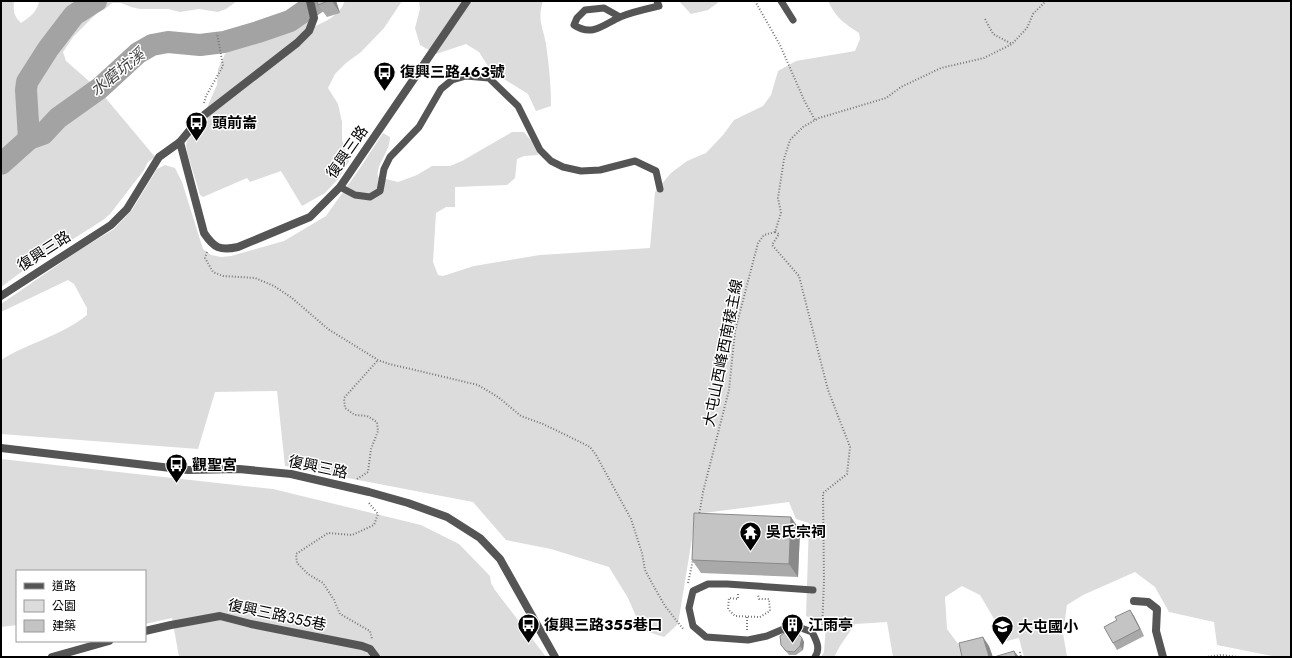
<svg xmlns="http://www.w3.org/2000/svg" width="1292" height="658" font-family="Jost,'Noto Sans TC',sans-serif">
	<rect width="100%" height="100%" fill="#fff"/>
	<g fill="#dcdcdc">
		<path d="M1,1H14C13,11 14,16 21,23C29,18 38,11 39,1H237L226,9L218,12L199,9L180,12L168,9H140L131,7L121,3H112L105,9L98,12L73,37L63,52L66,61L98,89L155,157L148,162L144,170L110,214L103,220L20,273L1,287Z"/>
		<path d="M345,1H402L384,28L361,52L346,63L335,74L328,88L338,104L342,122V140L349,161L339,178L325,193L302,206L281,171L250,182L247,178L203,197L200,195L188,155L186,145L187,141L202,122L209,103L217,85L218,69L225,54L238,44L256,23L280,17L306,18L311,28C325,22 339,16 345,1Z"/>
		<path d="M419,1H543C537,19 543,27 546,44C549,65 551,85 551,106L536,111L528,94L499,76L488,66L479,52L466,44L436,54L420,45L415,28L420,9Z"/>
		<polygon points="679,1 720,1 708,10 691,14"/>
		<path d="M828,1H1291V657H1277L1217,645L1214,622L1169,612L1155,587L1135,572L1083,595L1067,605L1063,633L1067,657H1024L1019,638L1007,641L980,595L962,586L945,597L947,629L964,652L965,657H893L887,622L855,624L840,646L834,657H821L824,652L826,625L806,616L809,523L796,519L789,502L696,514L678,624L664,637L642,630L628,598L609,567L551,549L506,540L473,502L285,466L277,391L215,392L198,449L1,434V360C28,343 61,336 87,315V308L74,284L68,280L1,312V304L81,249L114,229L132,210L157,169L165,165L175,168L182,182L203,249L211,255L221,257L231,256L284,241L326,216L360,168L383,133L390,137C390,153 375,165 378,177L398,182L417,175L432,166H450L462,161L512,132H524L533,143L538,155L524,156L517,159L515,178L507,185L455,187V207H446L436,213L433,262L438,275L443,276L474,266L540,255L650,248L655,192L671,173L687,161L706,153L723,135L734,120L763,106L771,95L778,71L796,61L855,51L860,39L859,33C843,22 837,19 828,1Z"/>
		<polygon points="1,459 273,489 421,525 459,544 490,576 491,583 495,590 546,657 179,657 172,618 145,624 145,571 17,571 17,625 1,627"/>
	</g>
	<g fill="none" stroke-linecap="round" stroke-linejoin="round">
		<g stroke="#a3a3a3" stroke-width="22">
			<polyline points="29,139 26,90 27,82 48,49 74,15 96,1"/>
			<polyline points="1,164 29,139 43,134 58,118 100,88 138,53 152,45 168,42 200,45 224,42 258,32 290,21 319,1"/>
		</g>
		<g stroke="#777" stroke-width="2" stroke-dasharray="1 2" stroke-linecap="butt">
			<polyline points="755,1 780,45 805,102 815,120"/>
			<polyline points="985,19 993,34 1012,44"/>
			<polyline points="204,103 206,96 223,66 217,33"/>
			<polyline points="775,232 779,234 772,245 799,276 828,390 850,447 847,474 823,493 824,581 822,629"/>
			<polyline points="207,252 205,258 213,272 223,276 255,278 274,286 292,298 328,329 378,360 389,364 415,370 478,385 498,397 521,416 543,424 572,438 590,447 596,455 631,519 642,553 645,570 653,585 665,606 684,630"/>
			<polyline points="357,479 368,472 371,449 378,431 377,422 367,416 355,415 345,408 344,398 378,360"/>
			<polyline points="369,503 378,514 374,525 352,535 328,533 296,554 297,563 308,574 323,583 334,600 340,614 370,631 372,639"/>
			<polyline points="699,516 703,492 729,390 735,331 758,243 764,235 775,232 781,213 778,198 784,159 790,140 803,127 819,118 886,98 901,87 941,68 984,58 1012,44 1027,28 1033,14 1046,1"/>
			<polyline points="688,583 693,560"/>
			<polyline points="738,594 738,599 729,598 728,609 735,616 760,617 770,611 769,599 759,599 758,595"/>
			<polyline points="747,617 747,630"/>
			<polyline points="1020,652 1021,657"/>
			<polyline points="1205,657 1221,655 1239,657"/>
		</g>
		<g stroke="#555" stroke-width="7">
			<polyline points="781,1 793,20"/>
			<path d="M620,17L604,8L585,10L577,18L574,25C592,37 603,25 620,17C632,12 646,9 659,6L657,1"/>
			<polyline points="340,187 355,195 370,197 380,191 384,169 390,157 419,127 441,89 452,80 466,76 489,78 518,106 540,150 551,161 563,167 581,171 600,170 635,161 656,171 660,189"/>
			<path d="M813,590L727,584H708L693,591L689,608L693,626L706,637L748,640L767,636L793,625L812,632C816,640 821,648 815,657"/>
		</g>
		<g stroke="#555" stroke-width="8">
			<path d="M180,142L204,233C214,248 220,251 238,247L310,217L340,187L467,1"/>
			<polyline points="1,296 111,225 127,209 159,157 180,142 199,119 297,43 309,31 314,18 310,1"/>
			<polyline points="1,448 188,470 239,469 291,474 369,492 408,503 447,517 480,538 500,559 555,657"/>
			<polyline points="1134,601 1148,602 1157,609 1156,631 1163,657"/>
			<polyline points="145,631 171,625 220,616 251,624 362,646 370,649 376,657"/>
			<polyline points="52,657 109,641"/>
		</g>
	</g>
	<g fill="#a9a9a9">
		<polygon points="317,1 336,1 340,13 327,17 318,5"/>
		<polygon points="800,530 798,577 701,573 692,560"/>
		<polygon points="1130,610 1134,616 1144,636 1117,650 1113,643 1117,620"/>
		<polygon points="802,638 804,642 803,650 796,655 789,655 781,645"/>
	</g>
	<g fill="#898989">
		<polygon points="332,1 336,1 340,13"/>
		<polygon points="791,517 800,530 798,577 789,564"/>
		<polygon points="1130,610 1134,616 1144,636 1140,629"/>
		<polygon points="983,637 989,646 993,657 989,657"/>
		<polygon points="802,638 804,642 803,650 800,646"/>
		<polygon points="1014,651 1019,657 1016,657"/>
	</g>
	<g fill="#c4c4c4" stroke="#898989">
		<polygon points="317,1 328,1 318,5"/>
		<polygon points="694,513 791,517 789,564 692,560"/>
		<polygon points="1130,610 1140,629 1113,643 1104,627 1117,620 1115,617"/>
		<polygon points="787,631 796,631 802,638 800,646 794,652 786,651 781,645 780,636"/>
		<polygon points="983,637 989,657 962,657 959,643"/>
		<polygon points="1014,651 1016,657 994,657"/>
	</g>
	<defs>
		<symbol id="bus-pin" viewBox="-11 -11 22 30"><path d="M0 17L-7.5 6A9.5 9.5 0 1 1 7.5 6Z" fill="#000" stroke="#fff"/><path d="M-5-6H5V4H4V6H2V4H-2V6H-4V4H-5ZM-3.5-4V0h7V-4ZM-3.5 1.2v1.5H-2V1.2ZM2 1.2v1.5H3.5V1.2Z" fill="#fff"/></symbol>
		<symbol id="temple-pin" viewBox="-11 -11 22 30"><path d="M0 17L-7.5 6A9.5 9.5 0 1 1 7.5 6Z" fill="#000" stroke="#fff"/><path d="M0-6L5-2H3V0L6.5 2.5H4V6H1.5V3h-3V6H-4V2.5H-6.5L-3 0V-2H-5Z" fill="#fff"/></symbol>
		<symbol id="building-pin" viewBox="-11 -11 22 30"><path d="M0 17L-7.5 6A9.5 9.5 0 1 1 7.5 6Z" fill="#000" stroke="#fff"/><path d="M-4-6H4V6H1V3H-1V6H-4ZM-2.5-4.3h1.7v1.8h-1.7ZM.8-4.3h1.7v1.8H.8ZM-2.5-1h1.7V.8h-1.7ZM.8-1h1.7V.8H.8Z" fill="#fff"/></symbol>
		<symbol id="school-pin" viewBox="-11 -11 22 30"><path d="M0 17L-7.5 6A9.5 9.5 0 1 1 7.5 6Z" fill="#000" stroke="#fff"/><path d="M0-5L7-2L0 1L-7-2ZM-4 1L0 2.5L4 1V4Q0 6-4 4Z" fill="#fff"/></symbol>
	</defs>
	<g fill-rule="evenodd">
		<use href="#bus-pin" x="372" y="60" width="25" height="34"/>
		<use href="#bus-pin" x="184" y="110" width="25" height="34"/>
		<use href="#bus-pin" x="164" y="452" width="25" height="34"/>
		<use href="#temple-pin" x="738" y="520" width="25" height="34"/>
		<use href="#bus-pin" x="516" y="612" width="25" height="34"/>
		<use href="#building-pin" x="780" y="612" width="25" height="34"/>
		<use href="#school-pin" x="990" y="614" width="25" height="34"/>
	</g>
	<g text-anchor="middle" stroke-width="3" stroke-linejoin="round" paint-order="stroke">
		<g font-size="15" font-weight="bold" fill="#000" stroke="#fff" text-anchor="start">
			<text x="400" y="77">復興三路463號</text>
			<text x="212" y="128">頭前崙</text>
			<text x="192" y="470">觀聖宮</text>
			<text x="766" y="537">吳氏宗祠</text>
			<text x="544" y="630">復興三路355巷口</text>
			<text x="808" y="630">江雨亭</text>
			<text x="1018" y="632">大屯國小</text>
		</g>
		<g font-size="15" fill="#000" stroke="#fff">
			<text transform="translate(347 152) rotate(-55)" y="5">復興三路</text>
			<text transform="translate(44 251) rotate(-33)" y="5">復興三路</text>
			<text transform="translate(723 353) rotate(-79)" y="5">大屯山西峰西南稜主線</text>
			<text transform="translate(318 467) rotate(12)" y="5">復興三路</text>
			<text transform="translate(277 615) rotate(12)" y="5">復興三路355巷</text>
		</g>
		<g font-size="16" font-style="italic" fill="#444" stroke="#fff">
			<text transform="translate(117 72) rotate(-39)" y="6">水磨坑溪</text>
		</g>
	</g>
	<rect width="1292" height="658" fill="none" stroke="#000000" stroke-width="4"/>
	<rect x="16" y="570" width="130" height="72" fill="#ffffff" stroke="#999999"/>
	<rect x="24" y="583" width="20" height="6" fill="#555555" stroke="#999999"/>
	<text x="52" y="590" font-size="12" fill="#000000">道路</text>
	<rect x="24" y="600" width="20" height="12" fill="#dcdcdc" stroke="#999999"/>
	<text x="52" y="610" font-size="12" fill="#000000">公園</text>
	<rect x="24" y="620" width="20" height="12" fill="#c4c4c4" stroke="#999999"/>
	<text x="52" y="630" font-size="12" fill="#000000">建築</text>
</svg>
